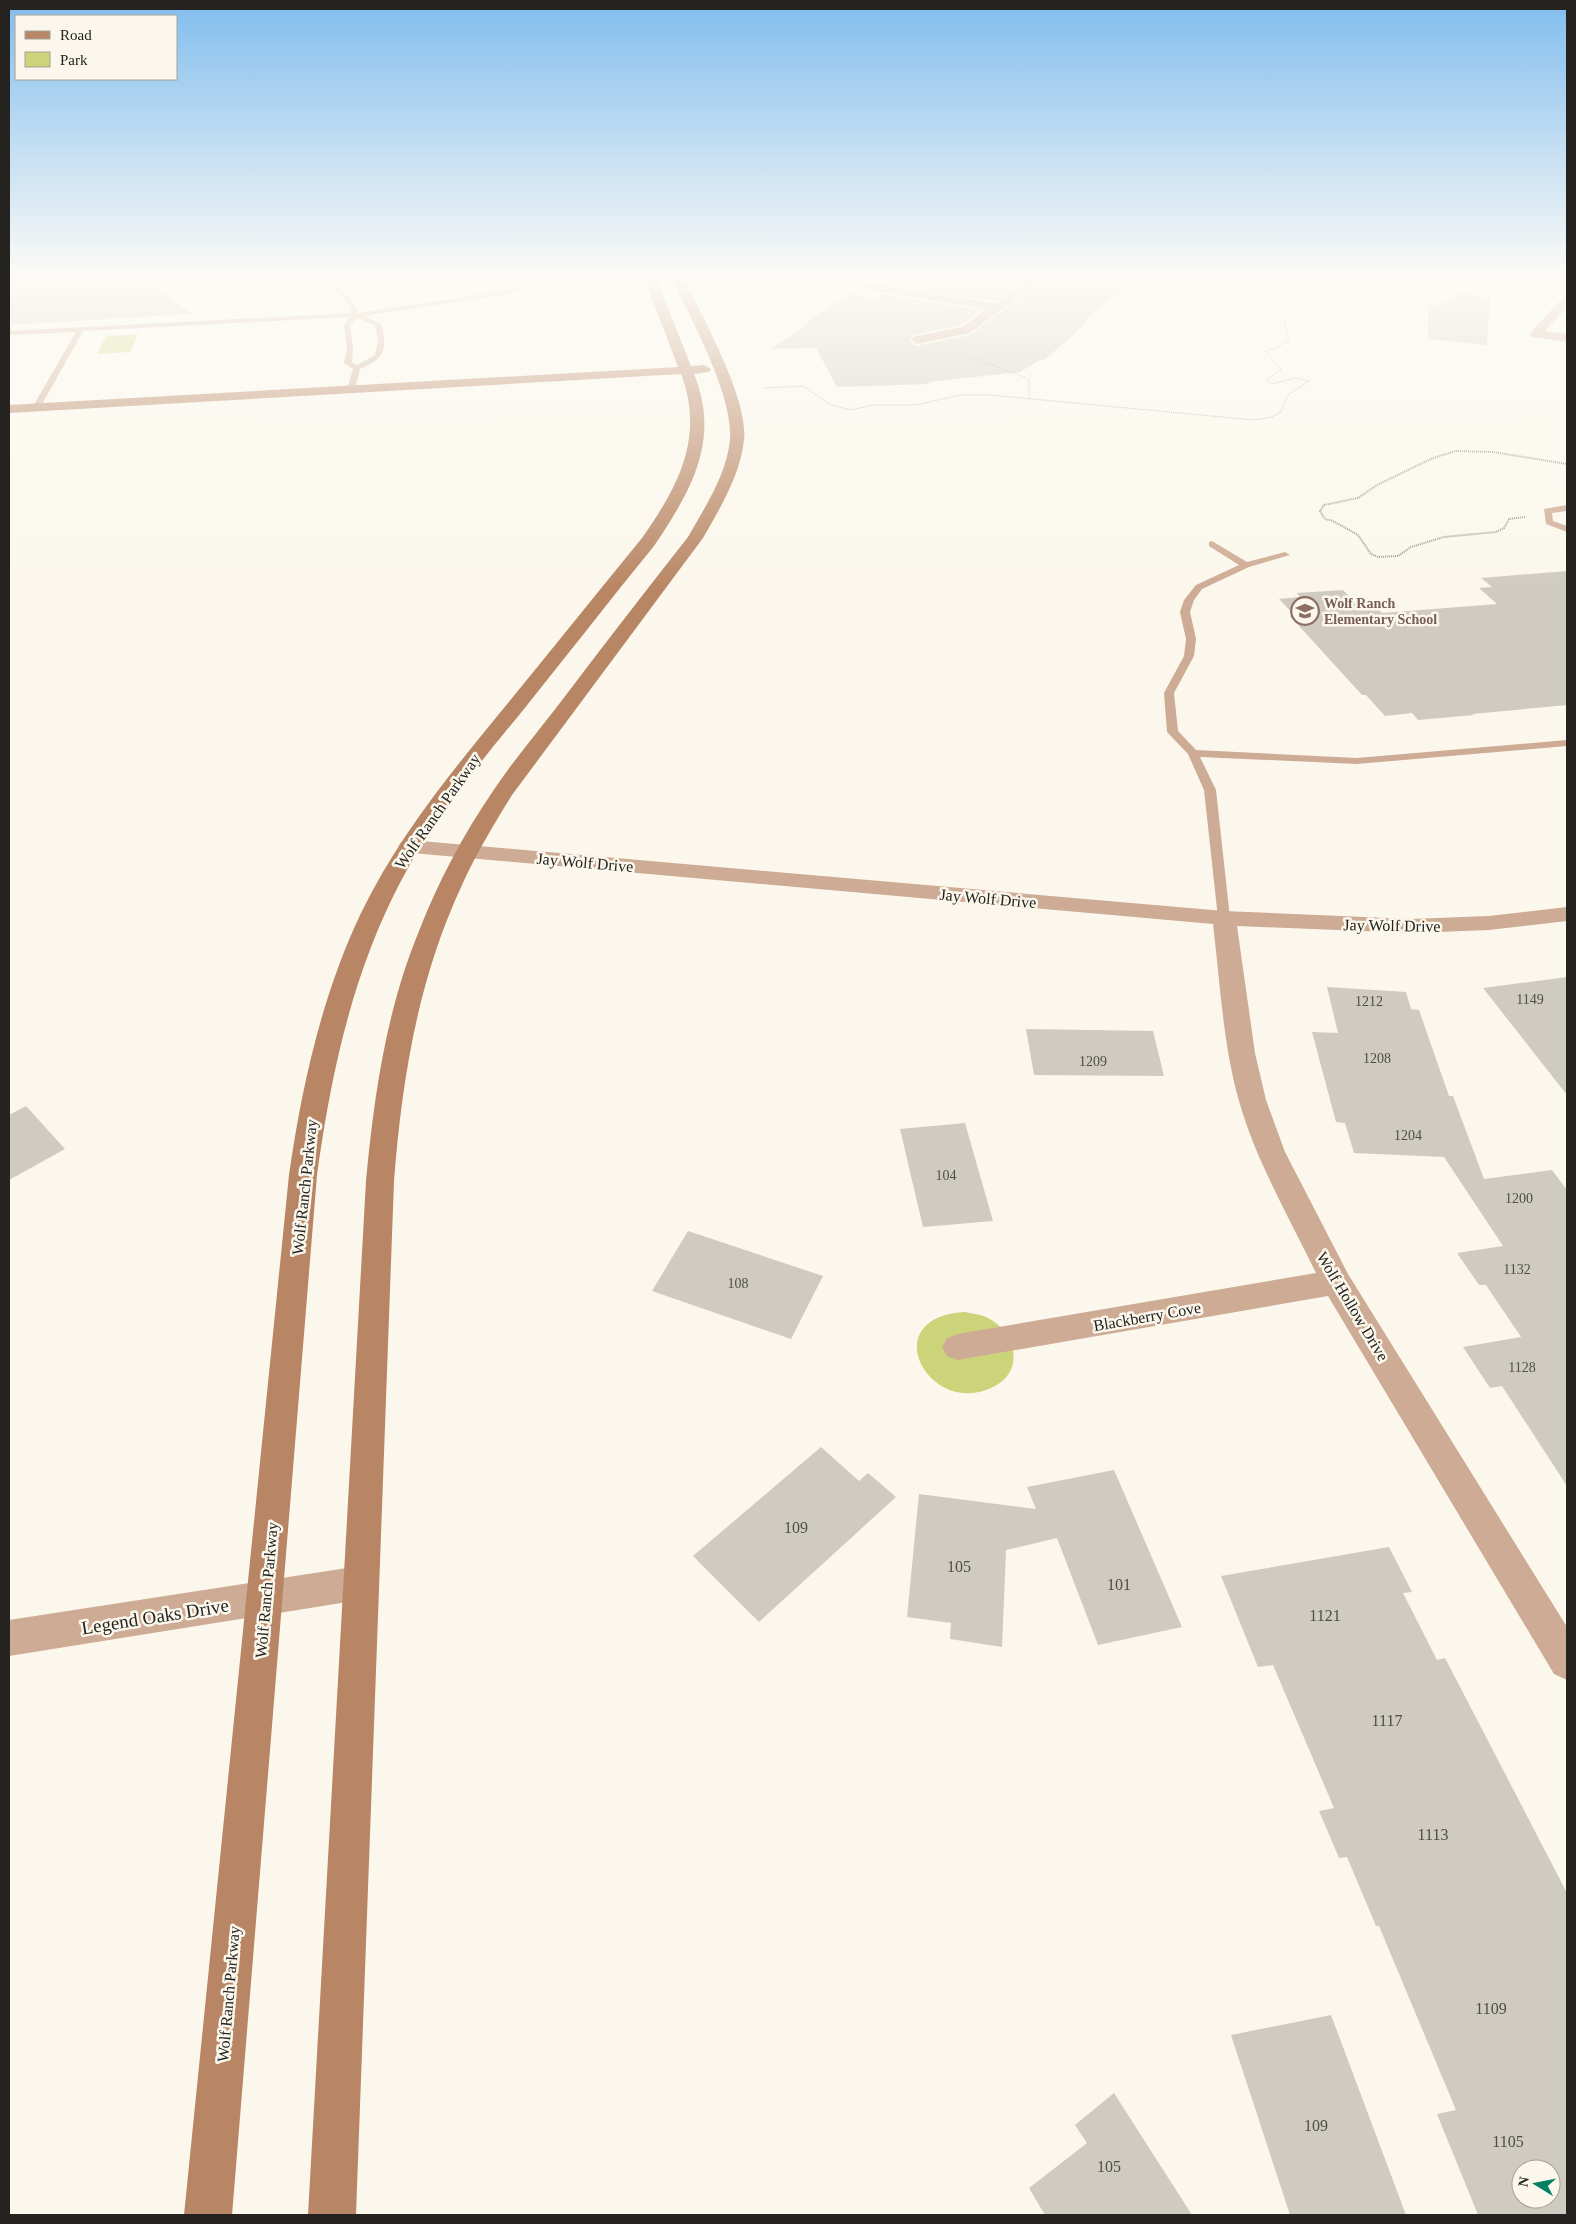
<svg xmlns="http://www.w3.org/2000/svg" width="1576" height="2224" font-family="Georgia,serif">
	<rect width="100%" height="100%" fill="#fbf7ec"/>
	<g fill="#ccd479">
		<polygon points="138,334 130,352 97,354 106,336"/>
		<path d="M965,1312C975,1314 985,1315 993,1321C1017,1337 1023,1371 995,1386C930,1421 873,1317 965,1312Z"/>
	</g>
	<g fill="#cfcbc0" fill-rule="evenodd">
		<polygon points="9,278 144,278 192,314 9,325"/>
		<polygon points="906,278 1028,278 996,301 894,286"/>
		<polygon points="1046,278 1136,278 1084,321 1087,322 1075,332 1077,332 1043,361 1040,360 1020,372 928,382 929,384 837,387 816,348 771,349 810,322 807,321 851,293 872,300 881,294 982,310 961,325 913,335 909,340 916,346 970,335"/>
		<polygon points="1457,292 1490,298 1487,345 1428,339 1428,305 1437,306 1441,303 1445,303"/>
		<polygon points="1567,571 1567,705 1472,714 1474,715 1418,720 1412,713 1385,716 1366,695 1362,695 1290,616 1295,616 1279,599 1300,597 1297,593 1343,590 1352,599 1367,598 1382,613 1497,604 1479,588 1492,587 1481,578"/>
		<polygon points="1567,977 1567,1095 1483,988"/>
		<polygon points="1327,987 1406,992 1411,1009 1419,1010 1449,1096 1453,1096 1484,1179 1552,1170 1567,1190 1567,1486 1502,1386 1490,1388 1463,1347 1521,1337 1486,1285 1479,1285 1457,1253 1503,1246 1444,1157 1354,1153 1345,1123 1336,1122 1312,1032 1338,1033"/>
		<polygon points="1026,1029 1153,1031 1164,1076 1034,1075"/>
		<polygon points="26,1106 65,1149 9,1180 9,1115"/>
		<polygon points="965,1123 993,1221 923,1227 900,1129"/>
		<polygon points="688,1231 823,1276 791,1339 652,1291"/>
		<polygon points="821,1447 859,1481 868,1473 896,1497 759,1622 693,1556"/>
		<polygon points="1114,1470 1182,1627 1098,1645 1057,1538 1006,1550 1002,1647 950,1639 951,1623 907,1617 919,1494 1036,1509 1027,1487"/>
		<path d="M1389,1547L1412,1592L1403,1593L1437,1660L1445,1658L1567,1893V2215H1478L1437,2114L1456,2110L1379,1926H1376L1347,1857L1339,1858L1319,1811L1334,1808L1273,1665L1258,1667L1221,1576ZM1521,2169H1551V2199H1521Z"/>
		<polygon points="1331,2015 1406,2215 1290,2215 1231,2035"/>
		<polygon points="1114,2093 1192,2215 1045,2215 1029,2188 1087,2143 1075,2125"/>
	</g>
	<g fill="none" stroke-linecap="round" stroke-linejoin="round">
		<g stroke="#95928b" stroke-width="1" stroke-dasharray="1 1" stroke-linecap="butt">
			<polyline points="966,355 1029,379 1029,398"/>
			<polyline points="764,388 803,386 831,405 851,410 873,405 916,405 960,395 990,395 1254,420 1272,417 1281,412 1288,395 1309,381 1295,378 1272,384 1266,380 1281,369 1265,351 1274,349 1289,340 1284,322 1302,304 1301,300 1283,296 1312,283 1308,281 1308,278"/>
		</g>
		<polyline stroke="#95928b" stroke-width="2" stroke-dasharray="1 1" stroke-linecap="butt" points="1525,517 1509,519 1504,528 1496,532 1444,537 1411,547 1398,556 1378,557 1371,554 1358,535 1333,521 1325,519 1320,511 1324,505 1358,498 1377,485 1433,458 1456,451 1493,452 1567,464"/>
		<g fill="#ceab94" fill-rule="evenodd">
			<path d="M326,278H332L355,305L359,313L508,290L518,288L525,282L523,278H529L531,282L522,290L508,294L364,316L381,324C389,349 383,360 360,369L355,389L351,391L347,389L353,369L344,363L347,349L344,325L350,317L83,331L40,408L36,410L32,408L76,332L9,335V331L352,313L350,306ZM357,318L375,325L378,340L375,355L357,365L352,362L353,349L350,325Z"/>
			<polygon points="1567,505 1567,511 1552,513 1553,521 1567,526 1567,532 1546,524 1544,509"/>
			<polygon points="1212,541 1247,562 1285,552 1290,555 1249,567 1202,589 1194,600 1190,612 1196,639 1194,656 1174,693 1178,731 1196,750 1357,758 1567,740 1567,746 1357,764 1200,757 1216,790 1230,918 1224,922 1219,921 1218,918 1204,790 1188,754 1167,732 1164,693 1184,656 1186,639 1180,612 1184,600 1196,585 1239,565 1209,546 1209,542"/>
		</g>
		<g fill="#ceab94" fill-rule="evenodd">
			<polygon points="838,278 856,278 883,286 996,303 1031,278 1044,278 970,333 917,344 911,340 913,337 962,327 987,309 882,292 840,280"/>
			<polygon points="1563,297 1567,297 1567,307 1545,331 1567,334 1567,342 1532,337 1530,334 1532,331"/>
			<path d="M409,840L1224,911L1411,919L1489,916L1567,907V921L1489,930L1411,933L1237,926L1255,1053L1266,1100L1285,1152L1348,1274L1567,1627V1680L1554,1674L1328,1296L958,1360L947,1356L942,1347L947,1338L958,1334L1316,1273C1289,1217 1256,1161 1239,1101C1223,1045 1220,982 1213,924L401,852L398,847L401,842Z"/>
			<polygon points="360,1566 373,1571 378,1583 373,1595 360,1600 9,1656 9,1620"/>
		</g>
		<g fill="#b88664" fill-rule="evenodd">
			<path d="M644,278H656L691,366L704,365L711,369L709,372L694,374C721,440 691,491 654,546C609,601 565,658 520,714C477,766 434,819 402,879C353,971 331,1073 317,1175L232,2215H184L289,1175C302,1085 322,995 361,913C399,835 453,770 508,703C553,648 597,593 642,538C678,487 705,437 681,374L9,413V405L678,367Z"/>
			<path d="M672,278H684C702,317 749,399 744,440C740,476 720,508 703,538L512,795C494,824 476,854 462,885C418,979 402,1079 394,1181L356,2215H308L366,1181C374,1096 386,1011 419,931C438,882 463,835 493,791C515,758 542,727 566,695C606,642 647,589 688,537C705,507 727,474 730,439C733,394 691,320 672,278Z"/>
		</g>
	</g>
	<linearGradient id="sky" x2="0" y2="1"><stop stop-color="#81bdee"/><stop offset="0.47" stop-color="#fdfbf6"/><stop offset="1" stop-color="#fdfbf6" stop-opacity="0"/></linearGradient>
	<rect width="1576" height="589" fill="url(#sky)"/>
	<defs>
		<symbol id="school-ring" viewBox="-11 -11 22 22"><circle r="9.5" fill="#fbf7ec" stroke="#8d6e63" stroke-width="1.5"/><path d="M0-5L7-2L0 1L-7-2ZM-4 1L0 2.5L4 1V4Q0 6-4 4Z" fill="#8d6e63"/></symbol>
	</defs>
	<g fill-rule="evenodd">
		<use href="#school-ring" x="1289" y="595" width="32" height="32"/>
	</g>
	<g text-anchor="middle" stroke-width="5" stroke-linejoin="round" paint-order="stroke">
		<g font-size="14" font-weight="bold" fill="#785e54" stroke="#fbf7ec" text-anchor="start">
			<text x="1324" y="608">Wolf Ranch<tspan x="1324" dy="16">Elementary School</tspan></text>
		</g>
		<g font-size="14" fill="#4f4d47">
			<text x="1530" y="1004">1149</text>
			<text x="1369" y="1006">1212</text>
			<text x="1377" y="1063">1208</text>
			<text x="1093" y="1066">1209</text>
			<text x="1408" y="1140">1204</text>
			<text x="946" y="1180">104</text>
			<text x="1519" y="1203">1200</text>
			<text x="1517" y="1274">1132</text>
			<text x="738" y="1288">108</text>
			<text x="1522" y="1372">1128</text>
		</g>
		<g font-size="16" fill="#24231f" stroke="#fbf7ec">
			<text transform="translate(437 811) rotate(-55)" y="6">Wolf Ranch Parkway</text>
			<text transform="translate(585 862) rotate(5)" y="6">Jay Wolf Drive</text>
			<text transform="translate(988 898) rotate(5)" y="6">Jay Wolf Drive</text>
			<text transform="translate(1392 925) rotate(1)" y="6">Jay Wolf Drive</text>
			<text transform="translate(304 1187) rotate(-84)" y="6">Wolf Ranch Parkway</text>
			<text transform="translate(1353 1306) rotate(59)" y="6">Wolf Hollow Drive</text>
			<text transform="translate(1147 1316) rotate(-10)" y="6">Blackberry Cove</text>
			<text transform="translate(266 1590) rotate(-85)" y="6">Wolf Ranch Parkway</text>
			<text transform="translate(228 1994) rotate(-85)" y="6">Wolf Ranch Parkway</text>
		</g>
		<g font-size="16" fill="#4f4d47">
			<text x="796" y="1533">109</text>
			<text x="959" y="1572">105</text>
			<text x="1119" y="1590">101</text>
			<text x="1325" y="1621">1121</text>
			<text x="1387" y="1726">1117</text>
			<text x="1433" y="1840">1113</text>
			<text x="1491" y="2014">1109</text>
			<text x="1316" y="2131">109</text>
			<text x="1508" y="2147">1105</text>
			<text x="1109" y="2172">105</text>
		</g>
		<g font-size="19" fill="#24231f" stroke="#fbf7ec">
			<text transform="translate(155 1616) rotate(-9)" y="7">Legend Oaks Drive</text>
		</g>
	</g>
	<rect width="1576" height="2224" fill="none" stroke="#24231f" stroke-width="20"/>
	<rect x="15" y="15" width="162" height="65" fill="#fbf7ec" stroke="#a5a29a"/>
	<rect x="25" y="31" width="25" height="8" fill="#b88664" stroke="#a5a29a"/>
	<text x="60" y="40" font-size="15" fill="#24231f">Road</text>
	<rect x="25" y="52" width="25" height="15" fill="#ccd479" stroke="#a5a29a"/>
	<text x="60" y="65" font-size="15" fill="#24231f">Park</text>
	<g transform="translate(1536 2184) rotate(280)"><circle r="24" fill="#fbf7ec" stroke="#a5a29a"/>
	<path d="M0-4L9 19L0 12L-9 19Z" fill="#028264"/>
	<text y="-8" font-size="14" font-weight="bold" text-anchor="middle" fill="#24231f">N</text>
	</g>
</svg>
